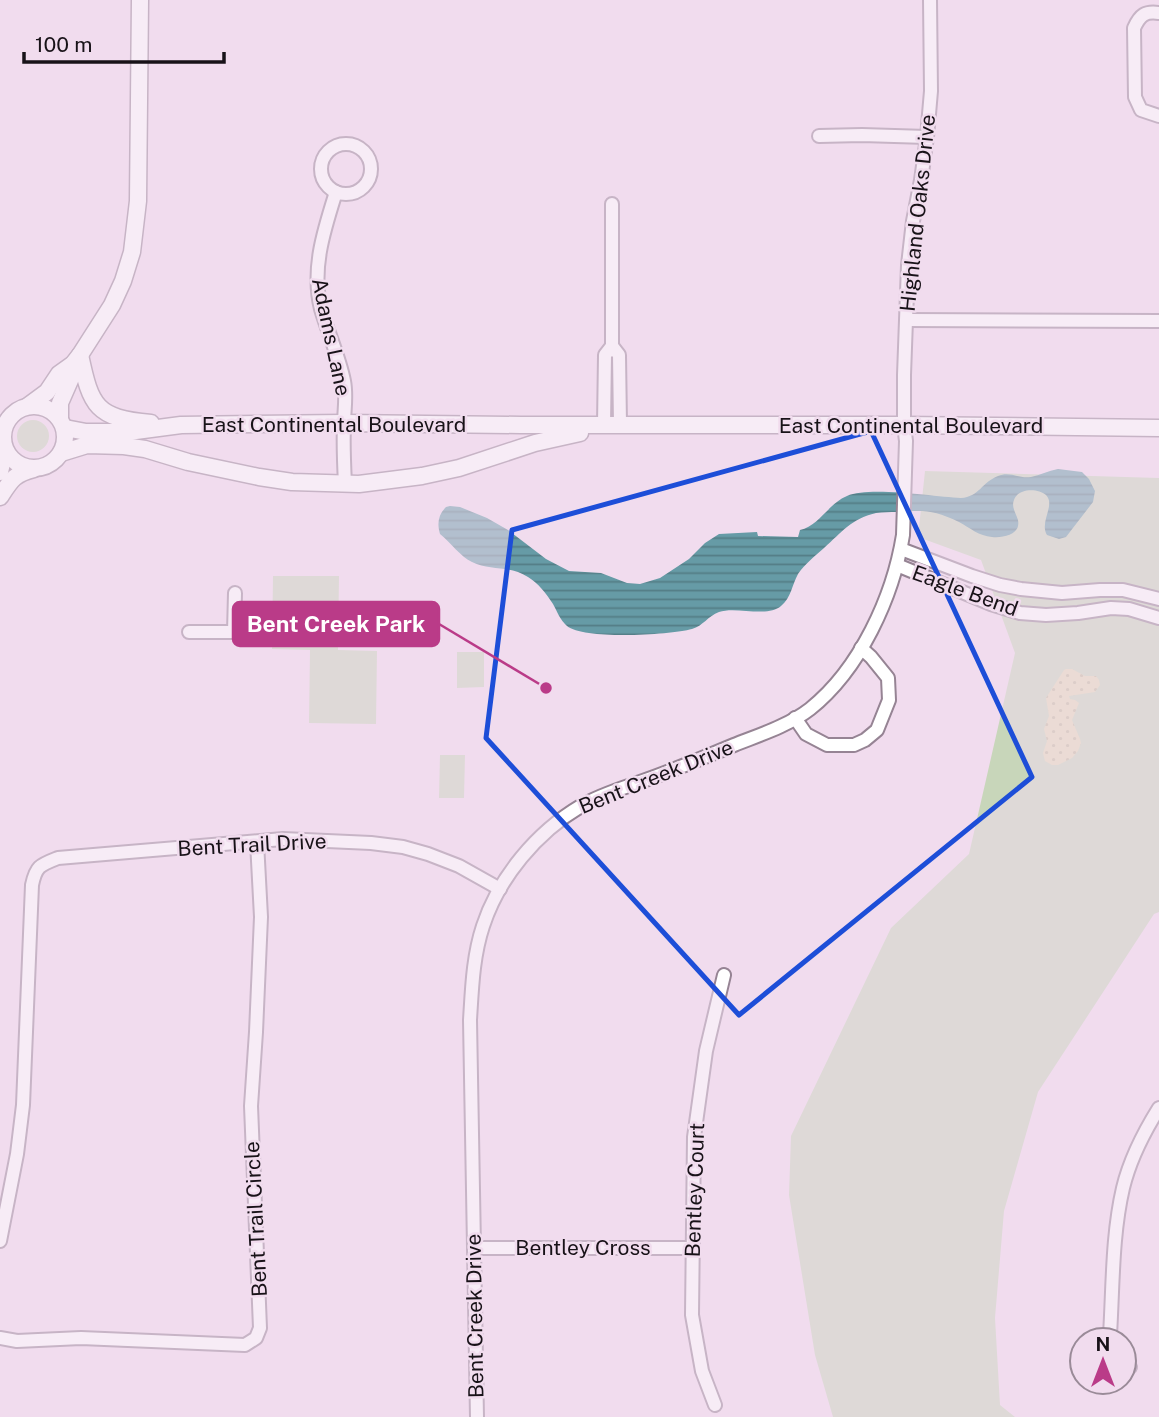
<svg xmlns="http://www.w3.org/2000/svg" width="1159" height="1417" font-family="'Public Sans',sans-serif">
	<defs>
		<pattern id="sand-dots" width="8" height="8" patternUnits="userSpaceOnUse" patternTransform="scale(1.75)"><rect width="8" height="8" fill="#e4dab5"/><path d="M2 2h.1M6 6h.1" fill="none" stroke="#c3ba9b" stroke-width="1.8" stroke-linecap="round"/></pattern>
		<pattern id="water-rules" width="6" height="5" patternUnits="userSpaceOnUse" patternTransform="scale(1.75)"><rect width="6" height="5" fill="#669ba6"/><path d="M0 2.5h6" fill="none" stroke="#537d86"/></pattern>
	</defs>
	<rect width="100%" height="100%" fill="#f1dcee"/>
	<g fill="#c8d6ba">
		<circle cx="33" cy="436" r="16"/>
		<polygon points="925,471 1159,478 1159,912 1154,914 1038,1092 1004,1211 995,1318 1000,1405 1015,1417 833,1417 815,1355 789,1195 791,1136 891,928 969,854 1015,653 981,560 918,537"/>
		<polygon points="273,576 339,576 338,650 377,651 376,724 309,723 310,650 272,649"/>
		<polygon points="457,652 484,652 484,687 457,688"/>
		<polygon points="440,755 465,755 464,798 439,798"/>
	</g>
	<polygon fill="url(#sand-dots)" points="1066,669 1072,669 1085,676 1096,676 1099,680 1100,685 1095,692 1069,696 1070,699 1075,700 1079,703 1072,720 1080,739 1081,743 1078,751 1072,758 1058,765 1052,765 1045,761 1043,753 1047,741 1044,729 1049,716 1046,698 1064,670"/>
	<path fill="url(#water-rules)" d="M1058,469L1082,472L1089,479L1095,491L1093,502L1066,537L1059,539L1047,535C1039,522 1056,505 1046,495C1038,488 1018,488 1014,500C1011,507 1016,513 1018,520C1021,535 1003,538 992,537C979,536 970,528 959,522C934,510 924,510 897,512C890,512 883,512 876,513C851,519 842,532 824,548C815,556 805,564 798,574C792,585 791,598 781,606C767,618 736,606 719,612C708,616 703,626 692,629C670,635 584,640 567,626C560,620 557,611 553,604C546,593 538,583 528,577C509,565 490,571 472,562C461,557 450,542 440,534C437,524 438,515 446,507L450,506L460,507L487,518L508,530L546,559L569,571L601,573L627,583L640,584L660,578L689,559L705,543L719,534L757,532L758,536L798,537L800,530C819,526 829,503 847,496C870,486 934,497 961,498C979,497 982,482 998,476C1010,471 1019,479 1031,477C1040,475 1048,471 1058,469Z"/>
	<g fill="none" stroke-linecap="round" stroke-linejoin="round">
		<defs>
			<g id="minor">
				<path d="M1159,13C1145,11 1140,15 1134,28L1135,97L1141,110L1159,116"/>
				<polyline points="819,136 862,135 927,137"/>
				<circle cx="346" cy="169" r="25"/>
				<path d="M336,192C324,230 311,269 321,309C328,333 339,356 344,381C347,396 344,410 344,425C343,444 344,464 345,484"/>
				<polyline points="612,204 612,346 619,355 620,424"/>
				<polyline points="907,320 1159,321"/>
				<polyline points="604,424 605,355 612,346"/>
				<polyline points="901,549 972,576 1000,585 1021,589 1062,593 1100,590 1123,590 1159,599"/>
				<polyline points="897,565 991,604 1020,613 1046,615 1078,613 1111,608 1129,609 1159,618"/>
				<polyline points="189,632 234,632 235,593"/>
				<polyline points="795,718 806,734 827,745 854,745 865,740 877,730 889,700 888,678 871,657 861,648"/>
				<path d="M0,1241L17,1154L23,1105L32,885C36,866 40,865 58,858L283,839L371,843L403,847L428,854L459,866L500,889"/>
				<polyline points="474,1248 692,1248"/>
				<polyline points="0,1338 17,1341 81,1338 245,1345 256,1338 260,1328 251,1106 256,1032 261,917 257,842"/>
				<path d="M1113,1340L1110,1335C1113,1286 1112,1235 1123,1188C1130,1159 1144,1132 1159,1108"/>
				<polyline points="1124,1357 1130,1367"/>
				<polyline points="715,1405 702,1371 692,1315 694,1137 706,1051 724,975"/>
				<path d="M477,1417L470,1020C472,988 473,956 483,926C499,877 537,832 581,806C600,795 620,789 640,782C672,771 703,758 734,745C759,735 788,726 810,709C860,669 893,597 903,535L906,441L904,425V375L908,265L913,221L921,180L927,137L931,91L930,0"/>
			</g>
			<g id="secondary">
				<path d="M80,355C91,407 96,418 151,423"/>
				<circle cx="34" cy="437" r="31"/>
				<polyline points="28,406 47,392 59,374 73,364 80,355 112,305 123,281 132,252 138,201 140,0"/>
				<polyline points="60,419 60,403 71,378 73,364"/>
				<polyline points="65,428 86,432 128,432 181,425 344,423 521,425 904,425 1159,428"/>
				<polyline points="61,453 87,445 124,446 145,449 188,462 259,477 292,482 359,484 422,476 459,468 535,443 580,433"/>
				<polyline points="0,472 5,450"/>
				<path d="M0,497C11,480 14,474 34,469"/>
			</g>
		</defs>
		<use href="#minor" stroke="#968494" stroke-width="16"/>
		<use href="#secondary" stroke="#968494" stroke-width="19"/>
		<use href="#minor" stroke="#fff" stroke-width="12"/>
		<use href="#secondary" stroke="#fff" stroke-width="16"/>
	</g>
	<path d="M0 0H1159V1417H0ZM871,431L1032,777L739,1015L486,738L512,530Z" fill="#f1dcee" fill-opacity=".55" fill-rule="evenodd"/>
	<path fill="none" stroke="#1d4ed8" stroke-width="5" stroke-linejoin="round" d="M871,431L1032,777L739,1015L486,738L512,530Z"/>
	<g text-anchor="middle" stroke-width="5" stroke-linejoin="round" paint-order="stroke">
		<g font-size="21" fill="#181218" stroke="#f1dcee">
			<text transform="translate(918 213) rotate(-84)" y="7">Highland Oaks Drive</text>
			<text transform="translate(331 337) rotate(78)" y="7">Adams Lane</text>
			<text x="334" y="432">East Continental Boulevard</text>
			<text x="911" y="433">East Continental Boulevard</text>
			<text transform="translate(965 591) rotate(20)" y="7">Eagle Bend</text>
			<text transform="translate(656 777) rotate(-22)" y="7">Bent Creek Drive</text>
			<text transform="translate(252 845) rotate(-3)" y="7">Bent Trail Drive</text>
			<text transform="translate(695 1190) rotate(-88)" y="7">Bentley Court</text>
			<text transform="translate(256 1219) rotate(-93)" y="7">Bent Trail Circle</text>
			<text x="583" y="1255">Bentley Cross</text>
			<text transform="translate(475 1316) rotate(-91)" y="7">Bent Creek Drive</text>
		</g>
	</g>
	<path fill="none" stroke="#ba3b88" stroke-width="2.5" d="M546 688L439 624"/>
	<circle fill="#ba3b88" stroke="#f1dcee" stroke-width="2.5" cx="546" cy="688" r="7"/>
	<rect fill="#ba3b88" stroke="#ba3b88" stroke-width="2.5" x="233" y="602" width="206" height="44" rx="7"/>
	<g font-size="23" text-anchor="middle" font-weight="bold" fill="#fff">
		<text x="336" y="632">Bent Creek Park</text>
	</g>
	<g transform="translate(1103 1361)"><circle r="33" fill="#f1dcee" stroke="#9a8b98" stroke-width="2"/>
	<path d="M0-5L12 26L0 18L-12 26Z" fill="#ba3b88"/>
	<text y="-10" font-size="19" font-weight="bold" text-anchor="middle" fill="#181218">N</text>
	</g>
	<path d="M24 52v10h200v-10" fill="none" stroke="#181218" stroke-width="3.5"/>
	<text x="35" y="52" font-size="21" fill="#181218" stroke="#f1dcee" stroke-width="5" paint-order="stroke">100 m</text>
</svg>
